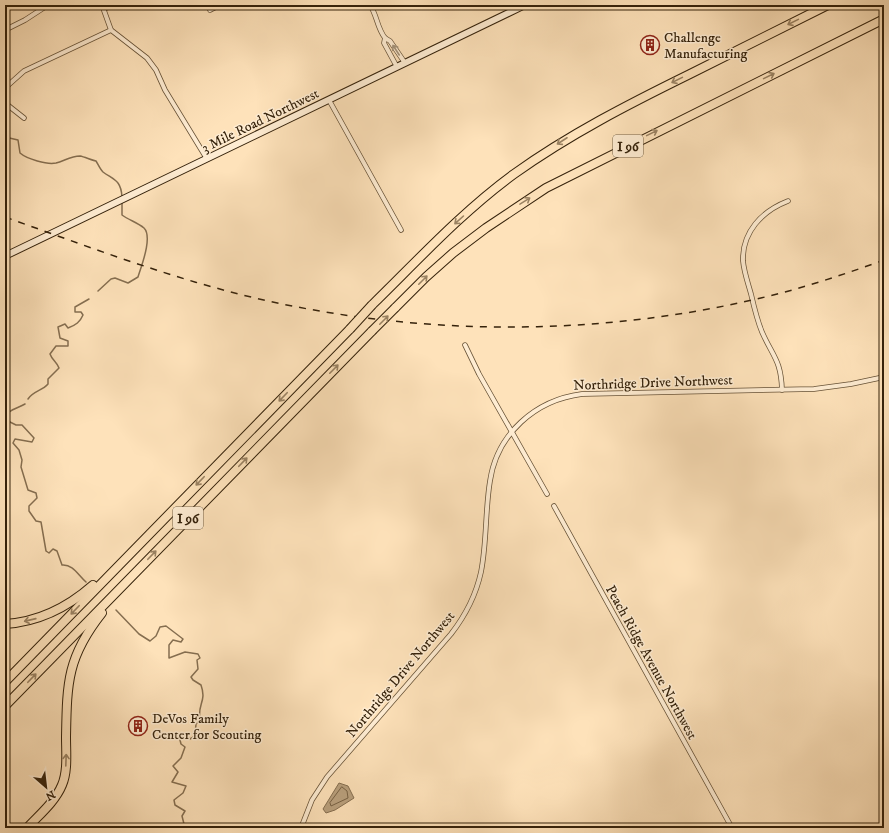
<svg xmlns="http://www.w3.org/2000/svg" width="889" height="833" font-family="'IM FELL DW Pica',serif">
	<rect width="100%" height="100%" fill="#fee2ba"/>
	<filter id="stains"><feTurbulence type="fractalNoise" baseFrequency=".005" numOctaves="4"/><feColorMatrix values="0 0 0 0 .2 0 0 0 0 .09 0 0 0 0 .02 0 0 0 .5 -.17"/></filter>
	<radialGradient id="worn" r=".72"><stop offset=".6" stop-color="#630" stop-opacity="0"/><stop offset="1" stop-color="#630" stop-opacity=".3"/></radialGradient>
	<polygon fill="#baa17e" stroke="#856e50" points="339,783 348,786 354,798 335,810 326,813 323,809"/>
	<g fill="none" stroke-linecap="round" stroke-linejoin="round">
		<polygon stroke="#786244" stroke-width="1" points="342,787 347,791 348,798 331,806 330,803"/>
		<g stroke="#856e50" stroke-width="1.5">
			<path d="M5,137L18,140L20,153C27,159 47,165 56,163C64,161 71,156 80,156C85,157 91,160 96,161C98,164 100,169 103,172C114,180 121,180 122,197"/>
			<path d="M98,291L111,279L115,278L128,283L138,277C141,267 153,237 144,228C138,223 129,220 122,215V202"/>
			<path d="M28,399C33,391 42,391 48,384V379L59,368C57,362 52,360 50,354L56,346H68V341L60,338L58,327L65,324L68,328C76,325 80,322 83,315L81,312H75V307L89,299"/>
			<path d="M25,404C17,409 6,409 6,420L16,425H22L34,438L32,442L15,439L13,443L19,450L22,460L21,467L28,490L36,493L37,498L29,506V511L36,521L41,522L46,551L49,553L53,549L57,551L62,565C73,564 78,575 86,582"/>
			<path d="M116,610L139,634L150,641L156,636L160,627L166,626L183,639L181,642L173,640L169,645V658L185,652L198,654L200,658L197,660L198,669L191,677L193,680L201,685C207,702 197,704 200,720L196,724L195,736L190,739L183,734L179,736L181,744L185,747L181,758L173,766L178,772L172,782L186,786L183,793L174,800L175,805L185,811L182,816L185,828"/>
		</g>
		<defs>
			<g id="minor">
				<polyline points="102,5 111,30 147,58 156,70 165,90 207,159"/>
				<path d="M370,5C377,15 377,28 385,38L384,43L397,67"/>
				<polyline points="104,9 113,5"/>
				<polyline points="210,10 220,5"/>
				<polyline points="5,30 25,20 48,5"/>
				<polyline points="385,38 390,41 405,63"/>
				<polyline points="5,88 24,71 111,30"/>
				<polyline points="329,100 401,230"/>
				<polyline points="5,103 24,118"/>
				<polyline points="465,345 479,374 547,494"/>
				<path d="M782,390C781,360 773,357 762,332C757,320 754,307 751,294C748,283 744,272 743,261C742,232 762,211 788,201"/>
				<polyline points="554,506 732,828"/>
				<path d="M301,828L312,800L327,777L451,634C465,616 476,595 481,572C487,542 485,511 490,481C497,434 535,400 582,394L814,389L851,384L884,377"/>
			</g>
			<polyline id="secondary" points="5,256 525,5"/>
			<g id="motorway">
				<path d="M372,305C418,260 462,212 514,174C570,134 629,104 690,74C736,51 782,28 828,5"/>
				<polyline points="395,308 426,277 453,253 486,228 546,188 884,19"/>
				<path d="M5,624C38,622 68,607 93,585"/>
				<polyline points="5,682 350,329"/>
				<polyline points="5,706 372,331"/>
				<path d="M27,828C39,815 55,802 62,785C68,771 66,753 66,737C67,683 67,657 102,613"/>
			</g>
		</defs>
		<use href="#minor" stroke="#675237" stroke-width="5.5"/>
		<use href="#secondary" stroke="#35220b" stroke-width="8"/>
		<use href="#motorway" stroke="#35220b" stroke-width="10"/>
		<use href="#minor" stroke="#feecd2" stroke-width="4"/>
		<use href="#secondary" stroke="#feecd2" stroke-width="6"/>
		<use href="#motorway" stroke="#fee2ba" stroke-width="8"/>
		<path stroke="#35220b" stroke-width="1.5" stroke-dasharray="7 7" stroke-linecap="butt" d="M5,217C92,248 178,281 268,301C437,338 617,336 785,292C818,283 851,272 884,260"/>
		<defs>
			<g id="motorway-bridge">
				<polyline points="350,329 372,305"/>
				<polyline points="372,331 395,308"/>
			</g>
		</defs>
		<use href="#motorway-bridge" stroke="#35220b" stroke-width="10" stroke-linecap="butt"/>
		<use href="#motorway-bridge" stroke="#fee2ba" stroke-width="8"/>
	</g>
	<defs><path id="oneway-shaft" d="M-6 0H5M1.5-3L5.5 0L1.5 3" fill="none" stroke-width="1.6" stroke-linecap="round" stroke-linejoin="round"/></defs>
	<g stroke="#9a8262">
		<use href="#oneway-shaft" transform="translate(793 22) rotate(154)"/>
		<use href="#oneway-shaft" transform="translate(769 76) rotate(-26)"/>
		<use href="#oneway-shaft" transform="translate(677 80) rotate(154)"/>
		<use href="#oneway-shaft" transform="translate(652 133) rotate(-26)"/>
		<use href="#oneway-shaft" transform="translate(562 141) rotate(147)"/>
		<use href="#oneway-shaft" transform="translate(525 201) rotate(-32)"/>
		<use href="#oneway-shaft" transform="translate(459 220) rotate(138)"/>
		<use href="#oneway-shaft" transform="translate(423 280) rotate(-45)"/>
		<use href="#oneway-shaft" transform="translate(384 320) rotate(-45)"/>
		<use href="#oneway-shaft" transform="translate(334 369) rotate(-45)"/>
		<use href="#oneway-shaft" transform="translate(283 397) rotate(134)"/>
		<use href="#oneway-shaft" transform="translate(243 462) rotate(-46)"/>
		<use href="#oneway-shaft" transform="translate(200 481) rotate(134)"/>
		<use href="#oneway-shaft" transform="translate(152 555) rotate(-46)"/>
		<use href="#oneway-shaft" transform="translate(75 610) rotate(134)"/>
		<use href="#oneway-shaft" transform="translate(30 620) rotate(167)"/>
		<use href="#oneway-shaft" transform="translate(32 678) rotate(-46)"/>
		<use href="#oneway-shaft" transform="translate(66 760) rotate(-88)"/>
	</g>
	<use stroke="#a49178" href="#oneway-shaft" transform="translate(396 50) rotate(-123)"/>
	<defs>
		<symbol id="building-ring" viewBox="-11 -11 22 22"><circle r="9.5" fill="#feecd2" stroke="#8f2418" stroke-width="1.5"/><path d="M-4-6H4V6H1V3H-1V6H-4ZM-2.5-4.3h1.7v1.8h-1.7ZM.8-4.3h1.7v1.8H.8ZM-2.5-1h1.7V.8h-1.7ZM.8-1h1.7V.8H.8Z" fill="#8f2418"/></symbol>
	</defs>
	<g fill-rule="evenodd">
		<use href="#building-ring" x="639" y="34" width="22" height="22"/>
		<use href="#building-ring" x="127" y="715" width="22" height="22"/>
	</g>
	<g text-anchor="middle" stroke-width="3" stroke-linejoin="round" paint-order="stroke">
		<g fill="#feecd2" stroke="#715f47" stroke-width="1">
			<rect x="613" y="135" width="30" height="22" rx="3"/>
			<rect x="173" y="507" width="30" height="22" rx="3"/>
		</g>
		<g font-size="13" font-weight="bold" fill="#35220b">
			<text x="628" y="151">I 96</text>
			<text x="188" y="523">I 96</text>
		</g>
		<g font-size="14" fill="#35220b" stroke="#feecd2" text-anchor="start">
			<text x="664" y="42">Challenge<tspan x="664" dy="16">Manufacturing</tspan></text>
			<text x="152" y="723">DeVos Family<tspan x="152" dy="16">Center for Scouting</tspan></text>
		</g>
		<g font-size="14" fill="#35220b" stroke="#feecd2">
			<text transform="translate(260 120) rotate(-26)" y="5">3 Mile Road Northwest</text>
			<text transform="translate(653 382) rotate(-2)" y="5">Northridge Drive Northwest</text>
			<text transform="translate(652 662) rotate(61)" y="5">Peach Ridge Avenue Northwest</text>
			<text transform="translate(400 674) rotate(-50)" y="5">Northridge Drive Northwest</text>
		</g>
	</g>
	<rect width="889" height="833" fill="none" stroke="#fee2ba" stroke-width="20"/>
	<rect x="6" y="6" width="877" height="821" fill="none" stroke="#35220b" stroke-width="2"/>
	<rect x="10" y="10" width="869" height="813" fill="none" stroke="#35220b"/>
	<g transform="translate(46 787) rotate(152)" stroke="#feecd2" stroke-width="3" paint-order="stroke">
	<path d="M0-3L7 15L0 10L-7 15Z" fill="#35220b"/>
	<text y="-6" font-size="11" font-weight="bold" text-anchor="middle" fill="#35220b">N</text>
	</g>
	<rect width="100%" height="100%" filter="url(#stains)"/>
	<rect width="100%" height="100%" fill="url(#worn)"/>
</svg>
